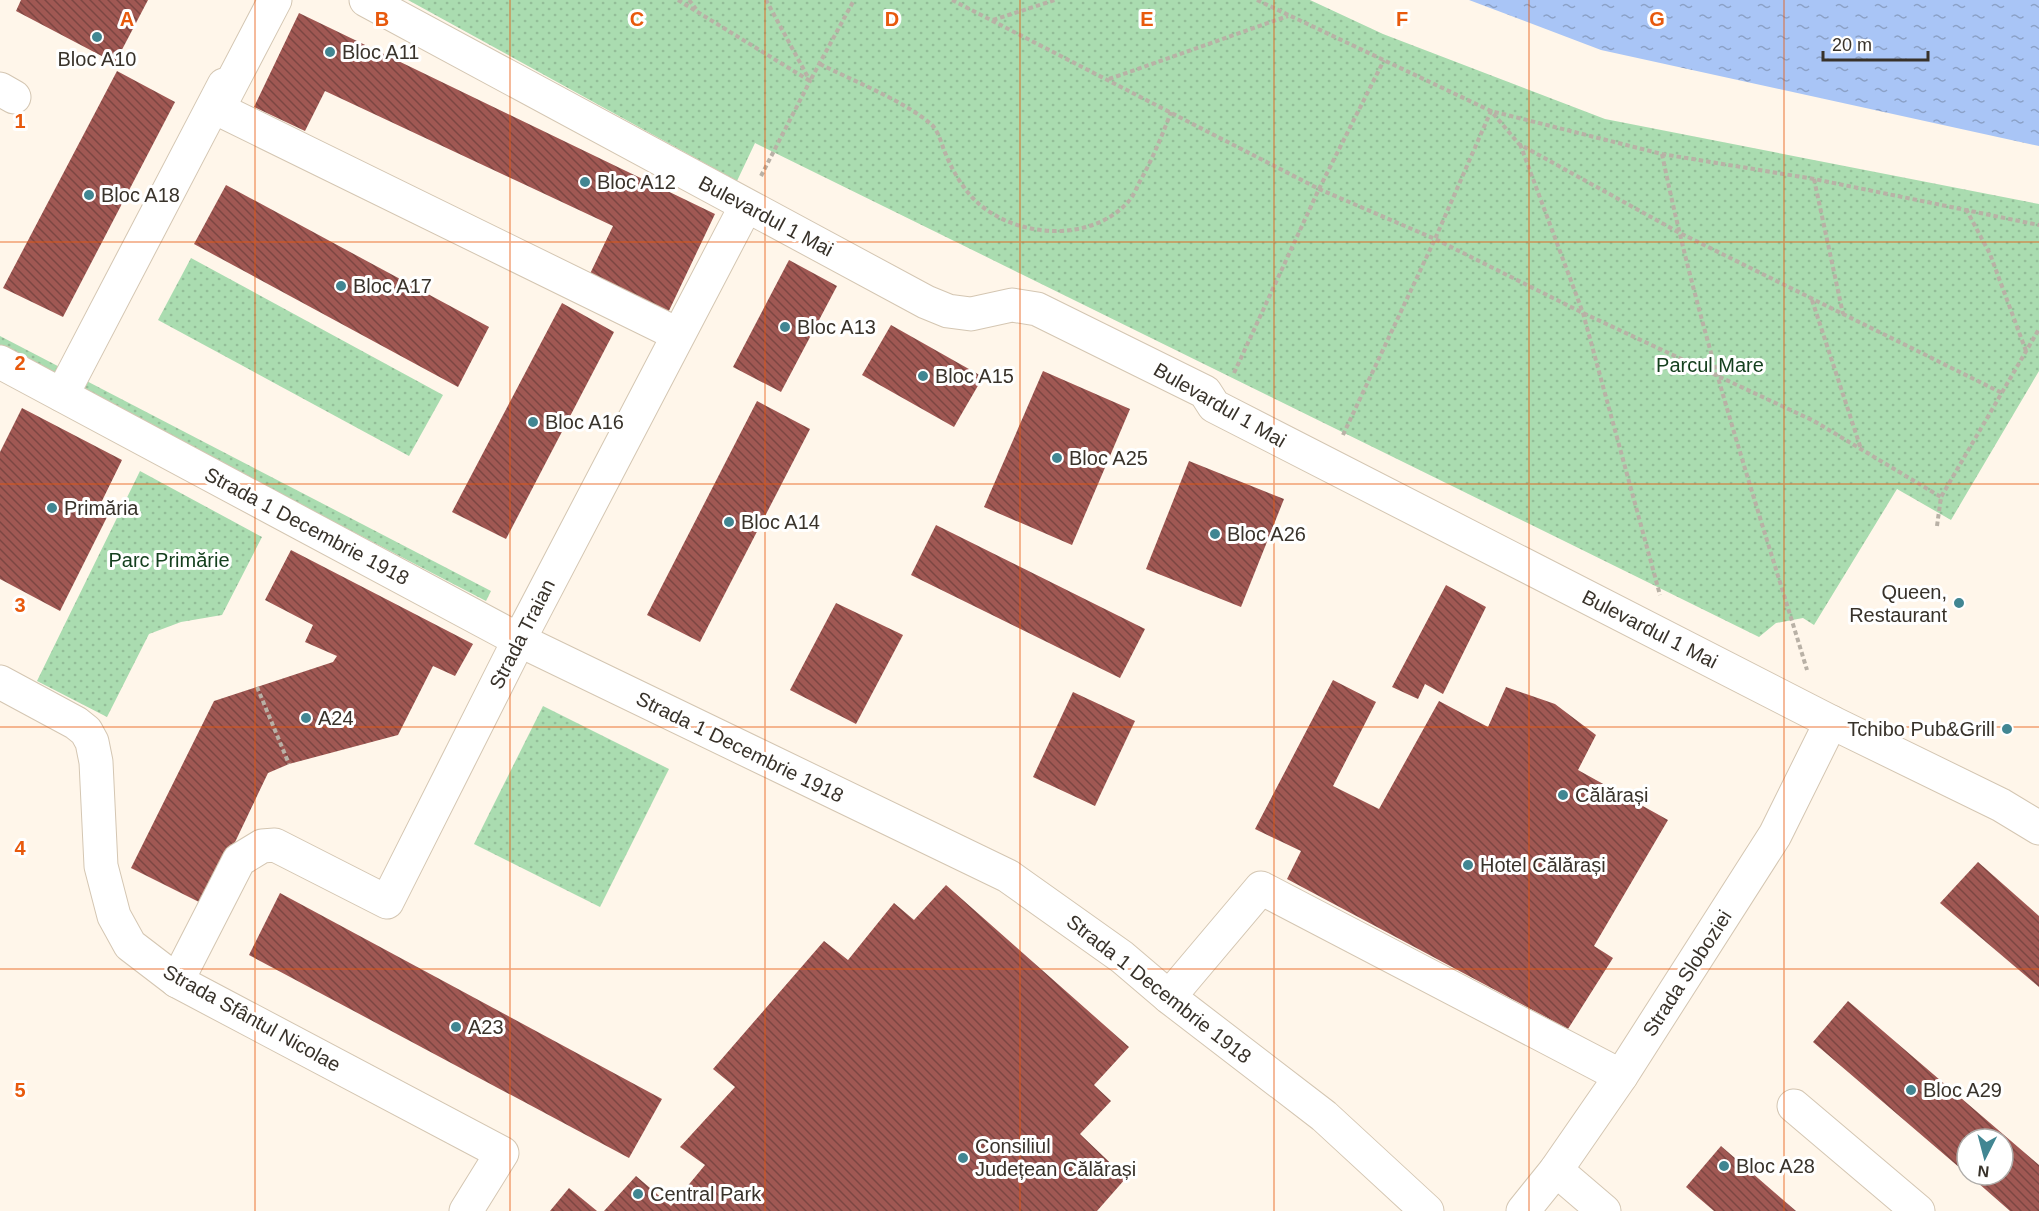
<svg xmlns="http://www.w3.org/2000/svg" width="2039" height="1211" font-family="Arial,sans-serif">
	<defs>
		<pattern id="grass-dots" width="8" height="8" patternUnits="userSpaceOnUse" patternTransform="scale(1.5)"><rect width="8" height="8" fill="#aadcb0"/><path d="M2 2h.1M6 6h.1" fill="none" stroke="#93bd98" stroke-width="1.8" stroke-linecap="round"/></pattern>
		<pattern id="water-ripples" width="26" height="14" patternUnits="userSpaceOnUse" patternTransform="scale(1.5)"><rect width="26" height="14" fill="#a9c5f6"/><path d="M2 4q2-2 4 0t4 0M15 11q2-2 4 0t4 0" fill="none" stroke="#8ba1c7"/></pattern>
		<pattern id="building-back-hatch" width="6" height="6" patternUnits="userSpaceOnUse" patternTransform="scale(1.5)"><rect width="6" height="6" fill="#a05853"/><path d="M-1 5l2 2M0 0l6 6M5-1l2 2" fill="none" stroke="#7c4642"/></pattern>
	</defs>
	<rect width="100%" height="100%" fill="#fff6ea"/>
	<g fill="url(#grass-dots)">
		<polygon points="408,0 1310,0 1383,34 1605,119 2039,204 2039,371 1951,520 1897,489 1814,625 1803,618 1776,623 1759,637 755,143 737,181"/>
		<polygon points="191,258 443,395 409,456 158,320"/>
		<polygon points="0,336 491,591 486,601 0,348"/>
		<polygon points="140,471 262,537 222,615 181,622 149,634 107,717 37,681"/>
		<polygon points="543,706 669,769 600,907 474,844"/>
	</g>
	<polygon fill="url(#water-ripples)" points="1469,0 2039,0 2039,146 1601,50"/>
	<g fill="url(#building-back-hatch)">
		<polygon points="21,0 148,0 115,63 16,11"/>
		<polygon points="299,13 715,214 666,317 587,280 613,226 325,91 305,131 254,107"/>
		<polygon points="117,71 175,102 63,317 3,288"/>
		<polygon points="226,185 489,327 458,387 194,244"/>
		<polygon points="789,260 837,286 781,392 733,367"/>
		<polygon points="562,303 614,332 506,539 452,512"/>
		<polygon points="891,325 983,377 954,427 862,375"/>
		<polygon points="1043,371 1130,409 1072,545 984,507"/>
		<polygon points="757,401 810,429 700,642 647,615"/>
		<polygon points="22,408 122,460 100,505 110,511 60,611 0,579 0,452"/>
		<polygon points="1189,461 1284,499 1241,607 1146,569"/>
		<polygon points="936,525 1145,629 1120,678 911,575"/>
		<polygon points="291,550 473,644 455,676 433,666 398,735 289,764 268,773 205,905 131,868 214,701 333,662 337,656 305,642 313,625 265,600"/>
		<polygon points="1446,585 1486,607 1443,694 1425,684 1418,699 1392,687"/>
		<polygon points="836,603 903,635 856,724 790,690"/>
		<polygon points="1333,680 1376,702 1333,786 1379,809 1439,701 1488,727 1506,687 1555,704 1596,735 1578,770 1668,820 1594,946 1613,958 1568,1029 1287,879 1301,851 1255,829"/>
		<polygon points="1073,692 1135,721 1095,806 1033,777"/>
		<polygon points="1978,862 2039,916 2039,987 1940,903"/>
		<polygon points="946,885 1129,1047 1094,1085 1111,1101 1080,1134 1126,1178 1097,1211 604,1211 636,1176 671,1206 705,1165 680,1147 735,1087 713,1069 824,941 848,960 894,903 914,920"/>
		<polygon points="280,893 662,1099 629,1158 249,955"/>
		<polygon points="1848,1001 2039,1165 2039,1211 2010,1211 1969,1175 2003,1175 2003,1139 1967,1139 1967,1174 1813,1042"/>
		<polygon points="1721,1146 1796,1211 1714,1211 1686,1187"/>
		<polygon points="569,1188 597,1211 550,1211"/>
	</g>
	<g fill="none" stroke-linecap="round" stroke-linejoin="round">
		<defs>
			<g id="minor">
				<polyline points="275,0 218,109 677,334"/>
				<polyline points="366,0 926,302 948,311 971,314 1012,305 1037,309 1205,392 1214,406 1831,722 2001,805 2039,828"/>
				<polyline points="0,89 14,97"/>
				<polyline points="0,362 519,640 1008,876 1122,957 1169,997 1324,1116 1427,1211"/>
				<polyline points="62,395 224,85"/>
				<polyline points="0,682 76,723 86,731 92,742 96,762 101,866 114,916 130,945 177,981 502,1153 466,1211"/>
				<polyline points="177,981 239,860 262,846 275,845 387,902 519,640 746,206"/>
				<polyline points="1169,997 1261,888 1621,1076"/>
				<polyline points="1794,1106 1918,1211"/>
				<polyline points="1556,1170 1604,1211"/>
				<polyline points="1523,1211 1556,1170 1621,1076 1775,835 1831,722"/>
			</g>
		</defs>
		<use href="#minor" stroke="#d4c6b2" stroke-width="35"/>
		<g stroke="#b9b1a6" stroke-width="4" stroke-dasharray="4.5 3" stroke-linecap="butt">
			<polyline points="678,0 810,81 854,0"/>
			<polyline points="689,0 696,9"/>
			<polyline points="952,0 1319,189 1435,239 1583,313 1814,421 1941,497"/>
			<polyline points="1257,0 1491,111 1662,154 1814,179 2039,225"/>
			<polyline points="993,20 1055,0"/>
			<path d="M820,64C853,81 905,101 932,125C938,131 941,142 944,150C951,168 963,190 978,203C1017,238 1091,243 1128,202C1133,197 1136,189 1139,183C1152,160 1162,136 1171,112"/>
			<polyline points="1109,79 1288,16"/>
			<polyline points="1520,144 1583,313 1660,595"/>
			<path d="M1662,154C1698,329 1755,499 1807,670"/>
			<polyline points="761,176 810,81 766,0"/>
			<polyline points="1814,179 1843,314"/>
			<polyline points="1966,209 1990,254 2026,351"/>
			<polyline points="1812,300 1861,449"/>
			<polyline points="1234,373 1319,189 1384,60"/>
			<polyline points="1343,435 1435,239 1491,111 1519,144 1678,232 2002,393"/>
			<polyline points="1937,526 1941,497 2039,329"/>
			<polyline points="257,687 289,764"/>
		</g>
		<use href="#minor" stroke="#fff" stroke-width="33"/>
	</g>
	<path fill="none" stroke="#e8590c" stroke-width="1.5" stroke-opacity="0.55" d="M255,0V1211M510,0V1211M765,0V1211M1020,0V1211M1274,0V1211M1529,0V1211M1784,0V1211M0,242H2039M0,484H2039M0,727H2039M0,969H2039"/>
	<g fill="#418692" stroke="#fff" stroke-width="2">
		<circle cx="97" cy="37" r="6"/>
		<circle cx="330" cy="52" r="6"/>
		<circle cx="585" cy="182" r="6"/>
		<circle cx="89" cy="195" r="6"/>
		<circle cx="341" cy="286" r="6"/>
		<circle cx="785" cy="327" r="6"/>
		<circle cx="923" cy="376" r="6"/>
		<circle cx="533" cy="422" r="6"/>
		<circle cx="1057" cy="458" r="6"/>
		<circle cx="52" cy="508" r="6"/>
		<circle cx="729" cy="522" r="6"/>
		<circle cx="1215" cy="534" r="6"/>
		<circle cx="1959" cy="603" r="6"/>
		<circle cx="306" cy="718" r="6"/>
		<circle cx="2007" cy="729" r="6"/>
		<circle cx="1563" cy="795" r="6"/>
		<circle cx="1468" cy="865" r="6"/>
		<circle cx="456" cy="1027" r="6"/>
		<circle cx="1911" cy="1090" r="6"/>
		<circle cx="963" cy="1158" r="6"/>
		<circle cx="1724" cy="1166" r="6"/>
		<circle cx="638" cy="1194" r="6"/>
	</g>
	<g text-anchor="middle" stroke-width="6" stroke-linejoin="round" paint-order="stroke">
		<g font-size="20" fill="#38322a" stroke="#fff" text-anchor="start">
			<text x="342" y="59">Bloc A11</text>
			<text x="97" y="66" text-anchor="middle">Bloc A10</text>
			<text x="597" y="189">Bloc A12</text>
			<text x="101" y="202">Bloc A18</text>
			<text x="353" y="293">Bloc A17</text>
			<text x="797" y="334">Bloc A13</text>
			<text x="935" y="383">Bloc A15</text>
			<text x="545" y="429">Bloc A16</text>
			<text x="1069" y="465">Bloc A25</text>
			<text x="64" y="515">Primăria</text>
			<text x="741" y="529">Bloc A14</text>
			<text x="1227" y="541">Bloc A26</text>
			<text x="1947" y="599" text-anchor="end">Queen,<tspan x="1947" dy="23">Restaurant</tspan></text>
			<text x="318" y="725">A24</text>
			<text x="1995" y="736" text-anchor="end">Tchibo Pub&amp;Grill</text>
			<text x="1575" y="802">Călărași</text>
			<text x="1480" y="872">Hotel Călărași</text>
			<text x="468" y="1034">A23</text>
			<text x="1923" y="1097">Bloc A29</text>
			<text x="975" y="1153">Consiliul<tspan x="975" dy="23">Județean Călărași</tspan></text>
			<text x="1736" y="1173">Bloc A28</text>
			<text x="650" y="1201">Central Park</text>
		</g>
		<g font-size="20" fill="#38322a" stroke="#fff">
			<text transform="translate(766 216) rotate(28)" y="7">Bulevardul 1 Mai</text>
			<text transform="translate(1220 405) rotate(30)" y="7">Bulevardul 1 Mai</text>
			<text transform="translate(307 526) rotate(28)" y="7">Strada 1 Decembrie 1918</text>
			<text transform="translate(1650 629) rotate(27)" y="7">Bulevardul 1 Mai</text>
			<text transform="translate(522 634) rotate(-63)" y="7">Strada Traian</text>
			<text transform="translate(740 747) rotate(26)" y="7">Strada 1 Decembrie 1918</text>
			<text transform="translate(1687 973) rotate(-57)" y="7">Strada Sloboziei</text>
			<text transform="translate(1159 989) rotate(38)" y="7">Strada 1 Decembrie 1918</text>
			<text transform="translate(252 1018) rotate(29)" y="7">Strada Sfântul Nicolae</text>
		</g>
		<g font-size="20" fill="#15401e" stroke="#fff">
			<text x="1710" y="372">Parcul Mare</text>
			<text x="169" y="567">Parc Primărie</text>
		</g>
	</g>
	<g font-size="20" text-anchor="middle" font-weight="bold" fill="#e8590c" stroke="#fff" stroke-width="6" stroke-linejoin="round" paint-order="stroke">
		<text x="127" y="26">A</text>
		<text x="382" y="26">B</text>
		<text x="637" y="26">C</text>
		<text x="892" y="26">D</text>
		<text x="1147" y="26">E</text>
		<text x="1402" y="26">F</text>
		<text x="1657" y="26">G</text>
		<text x="20" y="128">1</text>
		<text x="20" y="370">2</text>
		<text x="20" y="612">3</text>
		<text x="20" y="855">4</text>
		<text x="20" y="1097">5</text>
	</g>
	<g transform="translate(1985 1157) rotate(186)"><circle r="28" fill="#ffffff" stroke="#afadaa" stroke-width="1.5"/>
	<path d="M0-4.5L10 22L0 15L-10 22Z" fill="#418692"/>
	<text y="-9" font-size="16" font-weight="bold" text-anchor="middle" fill="#38322a">N</text>
	</g>
	<path d="M1823 51v9h105v-9" fill="none" stroke="#38322a" stroke-width="3"/>
	<text x="1832" y="51" font-size="18" fill="#38322a" stroke="#ffffff" stroke-width="4.5" paint-order="stroke">20 m</text>
</svg>
